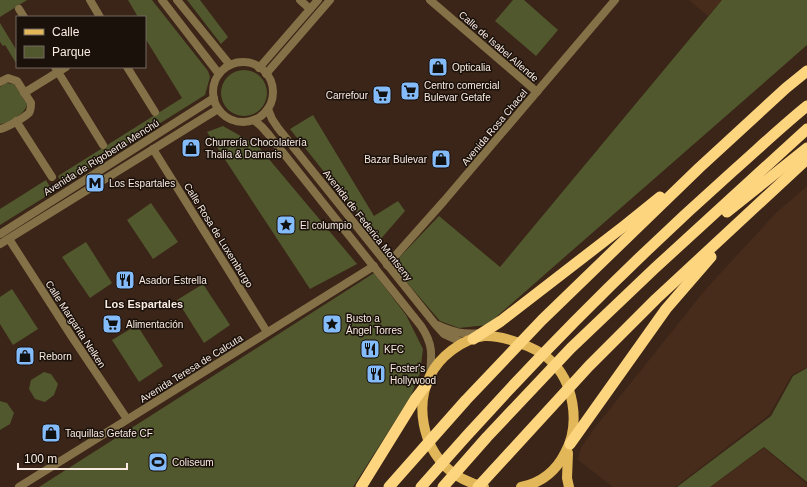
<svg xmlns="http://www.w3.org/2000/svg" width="807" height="487" font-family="Helvetica,sans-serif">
	<rect width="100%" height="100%" fill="#3a2518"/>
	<g fill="#482c1b">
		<polygon points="689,0 722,0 708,16"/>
		<polygon points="807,186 807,367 792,375 769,415 675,487 613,487 578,460 581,448 593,430 706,289 775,214"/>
		<polygon points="764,448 807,484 807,487 710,487"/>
	</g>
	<g fill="#51582d">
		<polygon points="0,0 27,0 0,17"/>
		<polygon points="128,0 152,0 208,71 210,77 205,95 63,184 58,176 182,98 145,38 145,17 138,17"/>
		<polygon points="187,0 200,0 228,37 221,44"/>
		<polygon points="513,0 524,0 558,30 536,56 495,21"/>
		<polygon points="722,0 807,0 807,45 487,325 459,328 440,321 392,265 439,216 500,267"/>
		<polygon points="0,23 17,51 17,63 16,63 5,45 3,46 0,42"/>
		<circle cx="244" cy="93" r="23"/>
		<path d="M6,83L14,84L27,104C26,113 9,124 0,124V87Z"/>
		<polygon points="313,115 374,216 398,201 405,211 379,241 290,129"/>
		<polygon points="223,126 258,146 357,264 310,289 207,132"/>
		<polygon points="46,180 53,192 0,225 0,209"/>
		<polygon points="151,203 178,242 153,259 127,220"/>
		<polygon points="86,242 112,283 90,298 62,257"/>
		<polygon points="374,273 406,315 423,349 420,373 411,396 353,487 39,487"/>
		<polygon points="203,284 230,325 204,343 177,300"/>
		<polygon points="12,289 38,329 13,345 0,324 0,297"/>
		<polygon points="137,325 163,366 139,382 112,340"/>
		<polygon points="807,368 807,482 764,447 710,487 677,487 771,416 793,376"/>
		<polygon points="44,372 51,374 58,384 54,395 45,402 35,399 29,389 31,380"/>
		<polygon points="0,401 7,403 14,413 10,424 0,430"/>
	</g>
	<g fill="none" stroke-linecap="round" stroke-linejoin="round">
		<g stroke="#857147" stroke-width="8">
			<polyline points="90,0 100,17"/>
			<polyline points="162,0 219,74"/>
			<polyline points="177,0 230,65"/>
			<polyline points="300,0 310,9"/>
			<polyline points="430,0 537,92"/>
			<polyline points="19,9 24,17"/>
			<circle cx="243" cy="92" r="30"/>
			<polyline points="55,67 103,145"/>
			<polyline points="127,67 155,112"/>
			<polyline points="259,68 318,0"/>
			<polyline points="266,74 330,0"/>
			<path d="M0,82L8,78L17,81L31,103C31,107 31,110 29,113C24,118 6,128 0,129"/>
			<polyline points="24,93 66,67"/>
			<polyline points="268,109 272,119 278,128 435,324 444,334 464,343"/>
			<path d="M254,120L262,127L269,135L421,326C433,344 432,354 430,374"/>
			<polyline points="16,121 52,177"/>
			<polyline points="153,149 267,332"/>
			<polyline points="0,234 214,98"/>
			<polyline points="9,239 72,337 127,419"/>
			<polyline points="0,244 218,109"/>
			<polyline points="387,265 444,201 615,0"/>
			<path d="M437,325C453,332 463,335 480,333"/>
			<polyline points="19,487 374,266"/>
		</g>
		<g stroke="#e2b75a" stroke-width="10">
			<polyline points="568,453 567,478 569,487"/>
			<path d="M484,487C470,483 457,478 447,468C423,445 415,406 430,376C439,357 462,339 484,336C502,335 536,347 549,359C574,381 581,424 565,453C556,471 541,483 521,487"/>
		</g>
		<g stroke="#fed57f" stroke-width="11">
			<polyline points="727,212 807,148"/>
			<polyline points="473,339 501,321 624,226 660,197"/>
			<polyline points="570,444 666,309 711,257"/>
			<polyline points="361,487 416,398 426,385"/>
			<polyline points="389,487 466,400 542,320 699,168 786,88 807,71"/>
			<path d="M421,487C518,376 622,270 732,172C757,150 781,127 807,106"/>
			<polyline points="443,487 487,437 571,348 655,268 807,129"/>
			<polyline points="478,487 589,366 656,299 807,159"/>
		</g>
	</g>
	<defs>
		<symbol id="shop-square" viewBox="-11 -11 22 22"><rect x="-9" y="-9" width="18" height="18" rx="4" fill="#84bbfb" stroke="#1a110b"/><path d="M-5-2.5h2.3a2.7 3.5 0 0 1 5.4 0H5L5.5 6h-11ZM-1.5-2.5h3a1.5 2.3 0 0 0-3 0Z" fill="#111"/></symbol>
		<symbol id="supermarket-square" viewBox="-11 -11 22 22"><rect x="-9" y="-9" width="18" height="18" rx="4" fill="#84bbfb" stroke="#1a110b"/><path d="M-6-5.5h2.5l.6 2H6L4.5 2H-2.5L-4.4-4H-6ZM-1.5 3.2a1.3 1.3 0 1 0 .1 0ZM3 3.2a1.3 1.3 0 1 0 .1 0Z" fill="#111"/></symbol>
		<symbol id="metro-square" viewBox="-11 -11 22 22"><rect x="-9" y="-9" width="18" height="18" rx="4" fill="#84bbfb" stroke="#1a110b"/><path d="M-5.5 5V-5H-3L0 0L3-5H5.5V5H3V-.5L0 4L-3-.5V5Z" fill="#111"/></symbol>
		<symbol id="sight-square" viewBox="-11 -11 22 22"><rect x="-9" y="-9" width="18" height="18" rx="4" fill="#84bbfb" stroke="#1a110b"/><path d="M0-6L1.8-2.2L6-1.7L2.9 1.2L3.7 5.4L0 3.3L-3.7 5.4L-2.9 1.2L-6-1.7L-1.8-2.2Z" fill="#111"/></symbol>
		<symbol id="restaurant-square" viewBox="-11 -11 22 22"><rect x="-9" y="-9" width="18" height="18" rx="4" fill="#84bbfb" stroke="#1a110b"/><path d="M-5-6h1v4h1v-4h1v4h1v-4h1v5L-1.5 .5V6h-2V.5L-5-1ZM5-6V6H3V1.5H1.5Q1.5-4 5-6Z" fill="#111"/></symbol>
		<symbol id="stadium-square" viewBox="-11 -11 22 22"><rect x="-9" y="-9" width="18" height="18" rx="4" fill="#84bbfb" stroke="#1a110b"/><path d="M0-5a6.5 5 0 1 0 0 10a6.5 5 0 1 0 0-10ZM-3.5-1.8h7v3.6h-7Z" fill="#111"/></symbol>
	</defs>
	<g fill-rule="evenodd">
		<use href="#shop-square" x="427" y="56" width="22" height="22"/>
		<use href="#supermarket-square" x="399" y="80" width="22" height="22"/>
		<use href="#supermarket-square" x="371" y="84" width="22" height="22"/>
		<use href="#shop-square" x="180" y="137" width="22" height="22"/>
		<use href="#shop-square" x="430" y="148" width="22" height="22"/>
		<use href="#metro-square" x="84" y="172" width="22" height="22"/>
		<use href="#sight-square" x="275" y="214" width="22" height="22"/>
		<use href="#restaurant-square" x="114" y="269" width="22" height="22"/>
		<use href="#supermarket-square" x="101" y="313" width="22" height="22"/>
		<use href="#sight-square" x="321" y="313" width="22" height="22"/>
		<use href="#restaurant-square" x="359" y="338" width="22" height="22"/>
		<use href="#shop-square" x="14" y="345" width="22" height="22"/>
		<use href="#restaurant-square" x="365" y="363" width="22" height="22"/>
		<use href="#shop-square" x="40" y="422" width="22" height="22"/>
		<use href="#stadium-square" x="147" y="451" width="22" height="22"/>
	</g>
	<g text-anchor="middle" stroke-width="3" stroke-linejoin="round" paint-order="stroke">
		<g font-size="10" fill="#faebe3" stroke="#1a110b">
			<text transform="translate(499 46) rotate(41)" y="4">Calle de Isabel Allende</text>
			<text transform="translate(494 127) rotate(-50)" y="4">Avenida Rosa Chacel</text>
			<text transform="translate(101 157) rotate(-32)" y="4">Avenida de Rigoberta Menchú</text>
			<text transform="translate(368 225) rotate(52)" y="4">Avenida de Federica Montseny</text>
			<text transform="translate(219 235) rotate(58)" y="4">Calle Rosa de Luxemburgo</text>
			<text transform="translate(76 324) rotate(57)" y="4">Calle Margarita Nelken</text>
			<text transform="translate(191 368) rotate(-32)" y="4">Avenida Teresa de Calcuta</text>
		</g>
		<g font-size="10" fill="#faebe3" stroke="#1a110b" text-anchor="start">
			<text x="452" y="71">Opticalia</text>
			<text x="424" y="89">Centro comercial<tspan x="424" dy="12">Bulevar Getafe</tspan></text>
			<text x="368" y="99" text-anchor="end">Carrefour</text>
			<text x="205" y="146">Churrería Chocolatería<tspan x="205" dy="12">Thalia &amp; Damaris</tspan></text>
			<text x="427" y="163" text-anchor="end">Bazar Bulevar</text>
			<text x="109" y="187">Los Espartales</text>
			<text x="300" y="229">El columpio</text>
			<text x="139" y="284">Asador Estrella</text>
			<text x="346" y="322">Busto a<tspan x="346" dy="12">Ángel Torres</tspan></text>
			<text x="126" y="328">Alimentación</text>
			<text x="384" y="353">KFC</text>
			<text x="39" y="360">Reborn</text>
			<text x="390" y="372">Foster's<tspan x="390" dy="12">Hollywood</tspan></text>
			<text x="65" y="437">Taquillas Getafe CF</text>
			<text x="172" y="466">Coliseum</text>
		</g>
		<g font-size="11" font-weight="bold" fill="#faebe3" stroke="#1a110b">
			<text x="144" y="308">Los Espartales</text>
		</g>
	</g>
	<rect x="16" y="16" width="130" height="52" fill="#1a110b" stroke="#746861"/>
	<rect x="24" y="29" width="20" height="6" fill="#e2b75a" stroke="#746861"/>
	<text x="52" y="36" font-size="12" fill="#faebe3">Calle</text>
	<rect x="24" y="46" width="20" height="12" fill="#51582d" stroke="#746861"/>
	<text x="52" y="56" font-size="12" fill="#faebe3">Parque</text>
	<path d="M18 463v6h109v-6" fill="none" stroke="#faebe3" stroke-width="2"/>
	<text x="24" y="463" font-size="12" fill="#faebe3" stroke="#1a110b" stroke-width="3" paint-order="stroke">100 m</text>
</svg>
